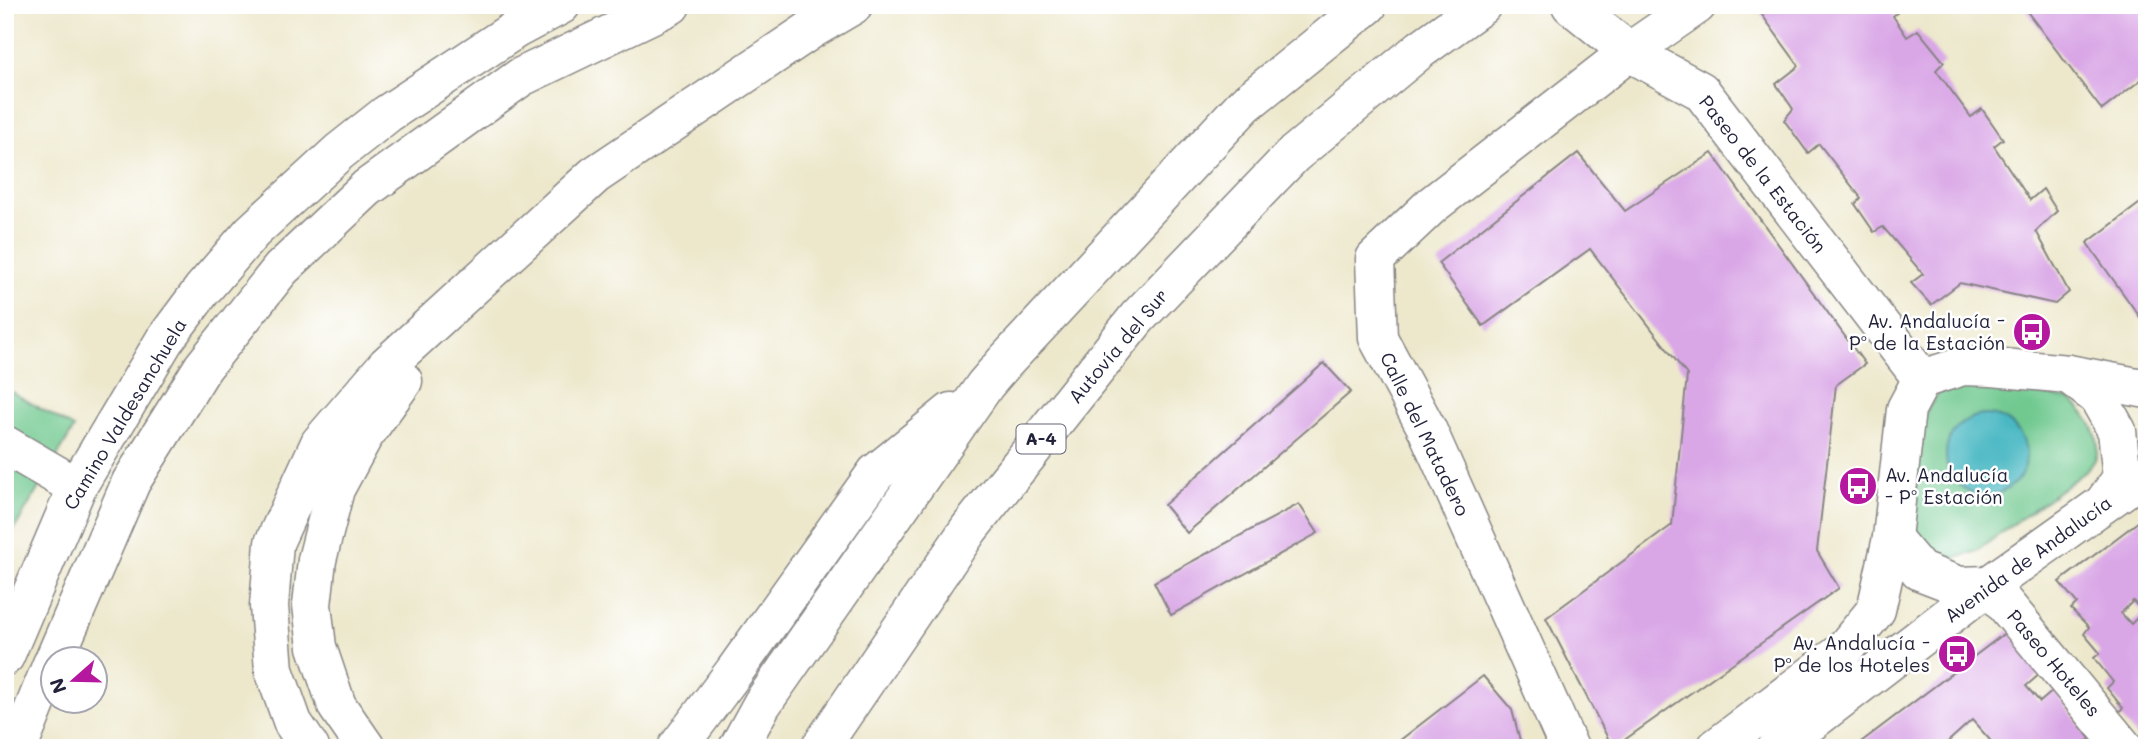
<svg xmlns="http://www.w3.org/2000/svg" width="2152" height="753" font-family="Mali,sans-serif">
	<rect width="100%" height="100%" fill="#fff"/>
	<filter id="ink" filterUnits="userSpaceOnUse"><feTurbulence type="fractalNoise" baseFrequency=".0143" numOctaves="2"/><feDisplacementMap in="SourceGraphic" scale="14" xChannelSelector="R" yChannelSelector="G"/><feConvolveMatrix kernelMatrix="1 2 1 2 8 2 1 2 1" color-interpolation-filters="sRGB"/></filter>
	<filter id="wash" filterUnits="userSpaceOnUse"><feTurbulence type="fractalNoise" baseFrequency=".00686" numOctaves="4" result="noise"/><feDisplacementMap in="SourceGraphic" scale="28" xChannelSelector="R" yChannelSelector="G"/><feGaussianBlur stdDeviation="1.57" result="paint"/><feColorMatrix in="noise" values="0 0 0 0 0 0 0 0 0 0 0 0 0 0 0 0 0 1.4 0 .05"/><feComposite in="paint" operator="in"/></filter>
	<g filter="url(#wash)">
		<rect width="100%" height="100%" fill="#ede8cc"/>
		<g fill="#71c990" stroke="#4a7666" stroke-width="2">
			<path d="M1959,383L2069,399C2090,414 2111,448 2087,470L1975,552L1952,559L1931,551L1917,532L1913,515L1924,415L1939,392Z"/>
			<polygon points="5,388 74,428 5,545"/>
		</g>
		<circle fill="#4ab8c3" stroke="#366d7f" stroke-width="2" cx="1986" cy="455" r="40"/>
		<g id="blocks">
			<g fill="#d9a6e6" fill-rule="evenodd">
				<polygon points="1761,5 1906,5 1893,16 1907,37 1918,30 1944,62 1936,70 1971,117 1982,109 2003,139 1994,146 2030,200 2043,189 2057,211 2036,231 2069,292 2055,304 1960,283 1931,305 1911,283 1923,274 1883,227 1874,232 1855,204 1861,198 1819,144 1808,153 1784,120 1793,109 1776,84 1799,66 1757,8"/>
				<polygon points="2022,5 2147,5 2147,75 2102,110"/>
				<polygon points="1578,153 1625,211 1712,153 1865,364 1836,385 1817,551 1839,588 1613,748 1546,618 1672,525 1687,375 1590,249 1483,326 1438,263"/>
				<polygon points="2147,198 2147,327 2087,243"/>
				<polygon points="1324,363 1351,392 1187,533 1164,505"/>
				<polygon points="1299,504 1318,533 1171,615 1154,582"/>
				<path d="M2147,515V649L2143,652L2147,656L2145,748L2117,713L2123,708L2107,688L2113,682L2094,658L2100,653L2084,634L2089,627L2071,609L2077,603L2059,582ZM2133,601L2143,612L2131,624L2121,613Z"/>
				<polygon points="2009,630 2041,673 2026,686 2040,702 2054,690 2090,739 2078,748 1981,748 1990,740 1972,720 1941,748 1853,748"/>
				<polygon points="1483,676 1512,710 1522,748 1390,748"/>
			</g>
		</g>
	</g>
	<g filter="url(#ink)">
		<use href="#blocks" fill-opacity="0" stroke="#888584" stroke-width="2"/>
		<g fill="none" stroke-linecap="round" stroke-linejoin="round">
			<defs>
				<g id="minor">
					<polyline points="1571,5 1629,52 1701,91 1922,379"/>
					<polyline points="2068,374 2098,397 2117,431 2122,478 2103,504"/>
					<polyline points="5,445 77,487"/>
					<polyline points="1892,538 1920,571 1959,586 1989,585"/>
					<polyline points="1989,585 2124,748"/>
					<polyline points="5,656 77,487 164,341 202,290 252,232 339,152 387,114 516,29 561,5"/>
					<polyline points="55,658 131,482 203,367 281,269 367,188 521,77 671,5"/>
					<polyline points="18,748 52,664"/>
					<polyline points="1569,748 1427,429 1378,338 1375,259 1432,205 1629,52 1697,5"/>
					<polyline points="1716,748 1841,653 1876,610 1892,538 1906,409 1922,379 1963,366 1992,367 2068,374 2147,389"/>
					<polyline points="1777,748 1989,585 2147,473"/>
				</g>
				<g id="highway">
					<polyline points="310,748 293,723 274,670 269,606 274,543 320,443 387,365 595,175 812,29 853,5"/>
					<polyline points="366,748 337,706 317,647 312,605 317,560 335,489 363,437 403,381"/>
					<polyline points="677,748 734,672 876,473 951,412"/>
					<polyline points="738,748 762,704 985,385 1003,364 1244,105 1368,5"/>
					<polyline points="820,748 969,529 1137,318 1293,155 1421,49 1482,5"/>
				</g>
			</defs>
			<use href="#minor" stroke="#888584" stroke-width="41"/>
			<use href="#highway" stroke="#888584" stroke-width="41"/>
			<use href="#minor" stroke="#fff" stroke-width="38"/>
			<use href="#highway" stroke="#fff" stroke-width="38"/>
		</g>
	</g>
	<defs>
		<symbol id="bus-disc" viewBox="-11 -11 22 22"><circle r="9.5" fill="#b5179e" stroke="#fff"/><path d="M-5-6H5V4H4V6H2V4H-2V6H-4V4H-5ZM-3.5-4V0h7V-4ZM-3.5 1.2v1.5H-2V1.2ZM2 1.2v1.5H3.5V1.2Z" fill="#fff"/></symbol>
	</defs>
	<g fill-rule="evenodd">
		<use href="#bus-disc" x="2010" y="310" width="44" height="44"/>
		<use href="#bus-disc" x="1836" y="464" width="44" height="44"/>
		<use href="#bus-disc" x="1935" y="632" width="44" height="44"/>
	</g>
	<g text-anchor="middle" stroke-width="5" stroke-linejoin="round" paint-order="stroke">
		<rect fill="#fff" stroke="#646476" stroke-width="2" x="1016.5" y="424.5" width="49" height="29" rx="5"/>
		<g font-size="18" font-weight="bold" fill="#22223b">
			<text x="1041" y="445">A-4</text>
		</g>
		<g font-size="19" fill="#22223b" stroke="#fff">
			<text transform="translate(1763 174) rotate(52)" y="7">Paseo de la Estación</text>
			<text transform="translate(1118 346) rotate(-50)" y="7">Autovía del Sur</text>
			<text transform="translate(125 414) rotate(-59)" y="7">Camino Valdesanchuela</text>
			<text transform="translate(1425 434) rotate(64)" y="7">Calle del Matadero</text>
			<text transform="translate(2028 559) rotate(-36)" y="7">Avenida de Andalucía</text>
			<text transform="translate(2054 663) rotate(50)" y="7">Paseo Hoteles</text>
		</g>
		<g font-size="19" fill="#22223b" stroke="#fff" text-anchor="end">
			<text x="2005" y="328">Av. Andalucía -<tspan x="2005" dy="22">Pº de la Estación</tspan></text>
			<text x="1885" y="482" text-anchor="start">Av. Andalucía<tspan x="1885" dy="22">- Pº Estación</tspan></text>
			<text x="1930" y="650">Av. Andalucía -<tspan x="1930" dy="22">Pº de los Hoteles</tspan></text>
		</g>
	</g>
	<rect width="2152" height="753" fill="none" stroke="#fff" stroke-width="28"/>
	<g transform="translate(74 680) rotate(250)"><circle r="33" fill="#ffffff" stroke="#a7a7b1" stroke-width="2"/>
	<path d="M0-5L12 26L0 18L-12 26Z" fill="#b5179e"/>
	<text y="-10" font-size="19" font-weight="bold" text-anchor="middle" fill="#22223b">N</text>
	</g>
</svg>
